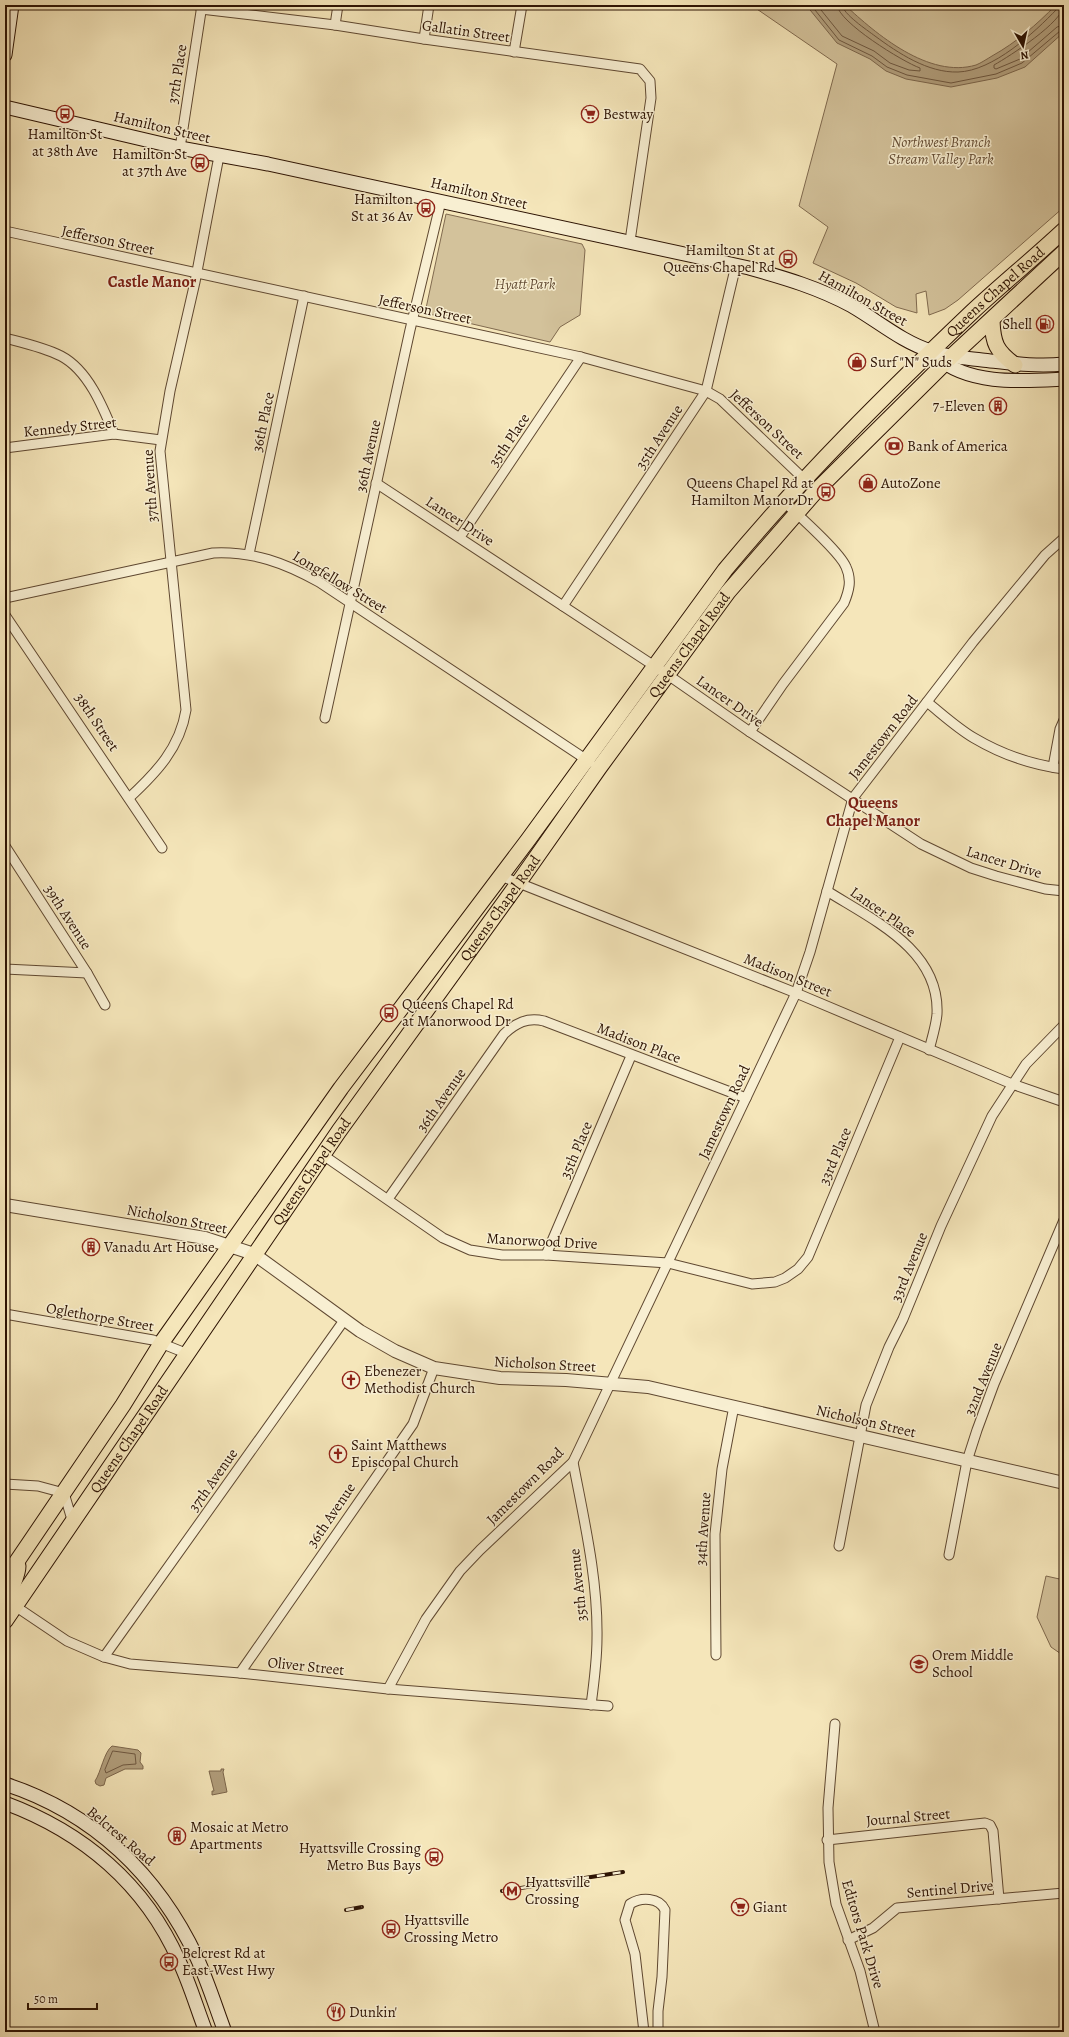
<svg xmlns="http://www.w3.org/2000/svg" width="1069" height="2037" font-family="Alegreya,serif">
	<rect width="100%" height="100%" fill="#f5e6ba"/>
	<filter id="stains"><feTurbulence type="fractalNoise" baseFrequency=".005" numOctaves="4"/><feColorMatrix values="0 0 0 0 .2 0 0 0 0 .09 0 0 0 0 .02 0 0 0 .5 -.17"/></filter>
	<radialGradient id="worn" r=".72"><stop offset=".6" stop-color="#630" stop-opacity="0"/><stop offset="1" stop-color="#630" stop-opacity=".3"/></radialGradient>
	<g fill="#d3c29b" stroke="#806a4f">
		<polygon points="751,5 1064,5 1064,207 958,300 945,309 929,315 926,291 916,294 917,313 896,307 856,283 813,263 828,227 799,206 837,64"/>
		<polygon points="446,214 582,244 585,250 580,315 560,327 550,342 425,313"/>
		<polygon points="1046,1576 1064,1580 1064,1656 1051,1647 1037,1617"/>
	</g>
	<g fill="#b19e7c" stroke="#7c664c">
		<path d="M806,5H845C876,34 929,79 976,65C981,63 987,59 992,56C1017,42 1036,25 1056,5H1064V32L1025,67L997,78L951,87L906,79L886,71L870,59L837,43Z"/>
		<path d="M112,1746L138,1750L141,1753L140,1762L143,1766V1769H125L106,1778L104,1785L100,1786L96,1784L95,1781C101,1772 104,1752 112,1746Z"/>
		<polygon points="221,1769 224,1769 223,1772 227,1792 212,1795 212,1791 214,1791 209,1771 221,1771"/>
	</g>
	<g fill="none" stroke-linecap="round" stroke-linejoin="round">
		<g stroke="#6f5840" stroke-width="1">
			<polyline points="811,5 839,40 872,56 887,67 907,75 951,83 996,74 1022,63 1060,31 1064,30"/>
			<path d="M817,5L842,36L874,51L890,63L909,70L920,71V68C903,62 838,22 837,5"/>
			<path d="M842,5C843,14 867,30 875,36C898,53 928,73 958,72C993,71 1034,33 1057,9L1059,5"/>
			<path d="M1064,5C1063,22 1010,56 994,65V68L996,69L1020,59L1057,27L1064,25"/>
			<polygon points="113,1751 135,1754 136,1764 123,1765 106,1773 105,1770"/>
		</g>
		<defs>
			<g id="minor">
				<polyline points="201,9 335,25 424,39 640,69 650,81 651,98 630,241"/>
				<polyline points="335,25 338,5"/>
				<polyline points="424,39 429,5"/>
				<polyline points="514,52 522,5"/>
				<polyline points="180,148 202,5"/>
				<polyline points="5,231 581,357 706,391 720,399 805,480"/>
				<path d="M5,338C24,343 43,347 61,356C88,370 103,407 114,434"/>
				<polyline points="5,448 114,434 161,440"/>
				<polyline points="376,483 668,675 750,732 921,844 971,868 996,876 1045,889 1064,891"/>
				<polyline points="460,537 581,357"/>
				<polyline points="249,554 304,296"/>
				<path d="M5,598L213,553C253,551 285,563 319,582L590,762"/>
				<polyline points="563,606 706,391 736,265"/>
				<polyline points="5,615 162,848"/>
				<path d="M927,702C942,714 957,728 974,738C1001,754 1033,765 1064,769"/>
				<polyline points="325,718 410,330 441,201"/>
				<path d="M750,732L783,684L844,603C849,591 852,580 846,567C840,552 798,515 784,502"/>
				<polyline points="1053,767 1060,729 1064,720"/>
				<path d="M129,798C156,773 180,748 186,710L160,451L170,391L195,282L219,156"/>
				<polyline points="5,846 87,973 105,1005"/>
				<polyline points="501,876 796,993 1012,1084 1064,1102"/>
				<path d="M827,891C873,920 940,950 937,1014C936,1026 932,1038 929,1050"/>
				<polyline points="5,969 87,973"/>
				<polyline points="323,1155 443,1238 470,1250 502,1255 546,1255 668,1263 752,1284 775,1282 785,1278 798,1269 808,1257 900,1037"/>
				<path d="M388,1199L504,1034C516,1023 527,1017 544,1021L746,1098"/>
				<polyline points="546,1255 631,1056"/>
				<polyline points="5,1314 153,1340 188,1354"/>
				<path d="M573,1462C584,1520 598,1579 597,1638C597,1660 594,1683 591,1705"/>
				<polyline points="5,1484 38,1486 64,1493 73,1523"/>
				<polyline points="839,1546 866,1405 889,1347 903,1319 941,1226 992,1116 1026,1064 1064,1025"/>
				<polyline points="949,1555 967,1461 977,1430 994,1384 1064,1220"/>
				<polyline points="15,1606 67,1641 104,1657 130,1664 240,1673 388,1689 608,1706"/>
				<polyline points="716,1655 715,1534 722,1469 734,1406"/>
				<polyline points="104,1657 345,1319"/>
				<polyline points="240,1673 413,1424 434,1368"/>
				<polyline points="388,1689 426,1619 460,1571 480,1550 573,1462 796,993 810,952 853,798 973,642 1045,555 1064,538"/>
				<polyline points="835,1724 828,1808 829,1862 836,1904 860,1971 875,2032"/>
				<polyline points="827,1840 985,1823 990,1825 993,1831 999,1899"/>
				<polyline points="848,1940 873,1928 897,1908 1064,1893"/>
				<path d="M644,2032L635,1954L625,1920L630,1904C641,1897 659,1897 665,1910L662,1977L658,2011V2032"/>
			</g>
			<polyline id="tertiary" points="5,1205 205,1238 254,1254 360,1331 395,1351 434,1368 500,1378 566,1380 648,1387 1064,1483"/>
			<g id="secondary">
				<polyline points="5,55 12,5"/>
				<path d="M5,107L180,148L268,164L749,268C785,278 819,288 852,306C878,321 902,342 931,351C947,357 965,358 982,360C1010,363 1036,367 1064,364"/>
				<path d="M937,357C969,386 1024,381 1064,379"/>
				<path d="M5,1784C94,1813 158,1875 197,1958C208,1982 216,2008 225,2032"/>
				<path d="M5,1803C83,1832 145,1884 179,1961C190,1984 197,2009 206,2032"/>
			</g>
			<g id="primary">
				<path d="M992,321C993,343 996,351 1015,365"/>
				<path id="s1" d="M5,1579L123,1405L162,1342L341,1088L528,840L725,570C801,478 886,394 972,312C1002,284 1034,258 1064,230"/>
				<path d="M15,1606C3,1596 18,1580 18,1566"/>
				<path id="s2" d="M5,1621L339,1131L519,882L599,768L728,592L816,491L952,356L1064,252"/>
			</g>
		</defs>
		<use href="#minor" stroke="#5f4831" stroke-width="11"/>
		<use href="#tertiary" stroke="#5f4831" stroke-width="14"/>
		<use href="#secondary" stroke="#2d1303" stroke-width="15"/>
		<use href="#primary" stroke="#2d1303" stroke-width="17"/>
		<use href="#minor" stroke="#f8efd2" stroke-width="9"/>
		<use href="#tertiary" stroke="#f8efd2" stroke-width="12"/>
		<use href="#secondary" stroke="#f8efd2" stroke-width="13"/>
		<use href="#primary" stroke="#f5e6ba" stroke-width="15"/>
		<defs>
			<g id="rail">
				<polyline points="502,1891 623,1872"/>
				<polyline points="346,1910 362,1907"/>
			</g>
		</defs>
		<use href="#rail" stroke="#2d1303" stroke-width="4"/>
		<use href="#rail" stroke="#f8efd2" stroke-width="2.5" stroke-dasharray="8" stroke-linecap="butt"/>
	</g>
	<defs>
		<symbol id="bus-ring" viewBox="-11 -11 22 22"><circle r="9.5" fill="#f8efd2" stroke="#8f2418" stroke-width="1.5"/><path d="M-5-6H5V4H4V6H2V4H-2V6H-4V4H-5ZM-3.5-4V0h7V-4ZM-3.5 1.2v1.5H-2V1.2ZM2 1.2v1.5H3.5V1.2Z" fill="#8f2418"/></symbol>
		<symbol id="supermarket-ring" viewBox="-11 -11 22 22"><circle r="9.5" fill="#f8efd2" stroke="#8f2418" stroke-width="1.5"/><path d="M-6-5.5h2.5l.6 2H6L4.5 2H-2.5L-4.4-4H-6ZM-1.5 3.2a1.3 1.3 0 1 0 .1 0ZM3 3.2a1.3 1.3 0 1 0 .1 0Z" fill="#8f2418"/></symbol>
		<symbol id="fuel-ring" viewBox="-11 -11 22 22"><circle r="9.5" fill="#f8efd2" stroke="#8f2418" stroke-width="1.5"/><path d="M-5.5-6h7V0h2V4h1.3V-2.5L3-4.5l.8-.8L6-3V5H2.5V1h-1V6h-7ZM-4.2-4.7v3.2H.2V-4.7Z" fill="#8f2418"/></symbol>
		<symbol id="shop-ring" viewBox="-11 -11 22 22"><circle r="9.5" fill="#f8efd2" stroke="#8f2418" stroke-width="1.5"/><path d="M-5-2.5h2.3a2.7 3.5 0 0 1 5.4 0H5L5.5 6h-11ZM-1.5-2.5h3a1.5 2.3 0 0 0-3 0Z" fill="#8f2418"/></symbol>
		<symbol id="building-ring" viewBox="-11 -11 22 22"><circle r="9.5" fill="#f8efd2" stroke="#8f2418" stroke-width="1.5"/><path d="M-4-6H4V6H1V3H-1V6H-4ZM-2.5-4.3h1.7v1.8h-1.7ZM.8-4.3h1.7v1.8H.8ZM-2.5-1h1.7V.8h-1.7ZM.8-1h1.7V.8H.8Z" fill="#8f2418"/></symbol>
		<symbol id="bank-ring" viewBox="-11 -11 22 22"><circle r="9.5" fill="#f8efd2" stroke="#8f2418" stroke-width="1.5"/><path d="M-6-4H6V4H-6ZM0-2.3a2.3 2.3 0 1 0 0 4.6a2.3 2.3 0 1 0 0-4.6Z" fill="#8f2418"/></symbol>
		<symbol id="church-ring" viewBox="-11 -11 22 22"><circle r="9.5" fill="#f8efd2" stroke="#8f2418" stroke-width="1.5"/><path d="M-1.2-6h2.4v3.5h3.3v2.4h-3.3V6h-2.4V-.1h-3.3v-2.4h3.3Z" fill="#8f2418"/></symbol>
		<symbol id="school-ring" viewBox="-11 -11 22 22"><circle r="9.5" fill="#f8efd2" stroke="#8f2418" stroke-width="1.5"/><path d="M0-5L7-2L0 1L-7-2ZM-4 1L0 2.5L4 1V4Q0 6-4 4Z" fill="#8f2418"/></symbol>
		<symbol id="metro-ring" viewBox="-11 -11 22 22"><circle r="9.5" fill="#f8efd2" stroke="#8f2418" stroke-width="1.5"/><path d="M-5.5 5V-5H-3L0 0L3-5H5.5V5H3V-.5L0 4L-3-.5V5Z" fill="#8f2418"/></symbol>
		<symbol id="restaurant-ring" viewBox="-11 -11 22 22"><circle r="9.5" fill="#f8efd2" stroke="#8f2418" stroke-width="1.5"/><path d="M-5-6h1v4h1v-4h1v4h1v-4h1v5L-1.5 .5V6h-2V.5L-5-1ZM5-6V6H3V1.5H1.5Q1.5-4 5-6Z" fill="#8f2418"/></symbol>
	</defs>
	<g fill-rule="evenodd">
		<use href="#bus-ring" x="55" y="104" width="20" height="20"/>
		<use href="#supermarket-ring" x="580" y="104" width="20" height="20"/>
		<use href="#bus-ring" x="190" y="153" width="20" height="20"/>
		<use href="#bus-ring" x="416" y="198" width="20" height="20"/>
		<use href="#bus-ring" x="778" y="249" width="20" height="20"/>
		<use href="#fuel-ring" x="1035" y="314" width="20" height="20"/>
		<use href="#shop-ring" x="847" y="352" width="20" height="20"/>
		<use href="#building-ring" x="988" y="396" width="20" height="20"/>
		<use href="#bank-ring" x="884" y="436" width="20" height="20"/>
		<use href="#shop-ring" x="858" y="473" width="20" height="20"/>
		<use href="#bus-ring" x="816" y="482" width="20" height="20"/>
		<use href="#bus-ring" x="379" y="1003" width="20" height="20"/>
		<use href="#building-ring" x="81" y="1237" width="20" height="20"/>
		<use href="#church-ring" x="341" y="1370" width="20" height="20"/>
		<use href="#church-ring" x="328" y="1444" width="20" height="20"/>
		<use href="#school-ring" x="909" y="1654" width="20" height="20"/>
		<use href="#building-ring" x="167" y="1826" width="20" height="20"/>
		<use href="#bus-ring" x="424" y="1847" width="20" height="20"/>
		<use href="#metro-ring" x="502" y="1881" width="20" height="20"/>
		<use href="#supermarket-ring" x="730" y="1897" width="20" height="20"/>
		<use href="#bus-ring" x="381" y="1919" width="20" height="20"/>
		<use href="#bus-ring" x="159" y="1952" width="20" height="20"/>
		<use href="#restaurant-ring" x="326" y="2002" width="20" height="20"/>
	</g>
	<g text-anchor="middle" stroke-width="3" stroke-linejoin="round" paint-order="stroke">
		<g font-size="15" fill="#2d1303" stroke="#f8efd2">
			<text transform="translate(466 31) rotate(8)" y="5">Gallatin Street</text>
			<text transform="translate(177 74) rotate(-81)" y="5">37th Place</text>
			<text transform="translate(162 127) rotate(13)" y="5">Hamilton Street</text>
			<text transform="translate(479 193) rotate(13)" y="5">Hamilton Street</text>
			<text transform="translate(108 240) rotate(12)" y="5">Jefferson Street</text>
			<text dy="5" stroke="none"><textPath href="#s1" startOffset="1628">Queens Chapel Road</textPath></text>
			<text transform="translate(863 298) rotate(29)" y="5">Hamilton Street</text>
			<text transform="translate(425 309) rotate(12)" y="5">Jefferson Street</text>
			<text transform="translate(263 422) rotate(-78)" y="5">36th Place</text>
			<text transform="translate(767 424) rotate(43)" y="5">Jefferson Street</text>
			<text transform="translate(70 427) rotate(-6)" y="5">Kennedy Street</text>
			<text transform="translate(659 437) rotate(-57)" y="5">35th Avenue</text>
			<text transform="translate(509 440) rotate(-56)" y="5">35th Place</text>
			<text transform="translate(368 456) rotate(-78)" y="5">36th Avenue</text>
			<text transform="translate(150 486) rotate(-94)" y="5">37th Avenue</text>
			<text transform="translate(460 521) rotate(33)" y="5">Lancer Drive</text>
			<text transform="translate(340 582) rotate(31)" y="5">Longfellow Street</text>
			<text dy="5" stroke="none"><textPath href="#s2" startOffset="1192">Queens Chapel Road</textPath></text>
			<text transform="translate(730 701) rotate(35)" y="5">Lancer Drive</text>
			<text transform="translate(97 722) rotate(56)" y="5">38th Street</text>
			<text transform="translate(883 737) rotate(-52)" y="5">Jamestown Road</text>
			<text transform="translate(1004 862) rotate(17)" y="5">Lancer Drive</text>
			<text dy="5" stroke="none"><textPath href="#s2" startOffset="868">Queens Chapel Road</textPath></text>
			<text transform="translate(883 912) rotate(35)" y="5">Lancer Place</text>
			<text transform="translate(68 917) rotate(57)" y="5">39th Avenue</text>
			<text transform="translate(788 975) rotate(22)" y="5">Madison Street</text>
			<text transform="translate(639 1043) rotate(21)" y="5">Madison Place</text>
			<text transform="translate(441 1100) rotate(-55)" y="5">36th Avenue</text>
			<text transform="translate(724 1112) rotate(-65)" y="5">Jamestown Road</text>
			<text transform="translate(576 1150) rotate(-67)" y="5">35th Place</text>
			<text transform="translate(835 1156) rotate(-67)" y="5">33rd Place</text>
			<text dy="5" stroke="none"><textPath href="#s2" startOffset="544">Queens Chapel Road</textPath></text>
			<text transform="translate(177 1219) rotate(11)" y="5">Nicholson Street</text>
			<text transform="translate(542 1241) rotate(3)" y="5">Manorwood Drive</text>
			<text transform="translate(909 1267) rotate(-68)" y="5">33rd Avenue</text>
			<text transform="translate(100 1317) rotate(10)" y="5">Oglethorpe Street</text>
			<text transform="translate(545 1364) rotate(3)" y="5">Nicholson Street</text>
			<text transform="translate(983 1379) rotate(-68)" y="5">32nd Avenue</text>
			<text transform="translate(866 1421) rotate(13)" y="5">Nicholson Street</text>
			<text dy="5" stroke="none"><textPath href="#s2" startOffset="220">Queens Chapel Road</textPath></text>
			<text transform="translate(213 1480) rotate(-55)" y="5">37th Avenue</text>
			<text transform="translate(525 1486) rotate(-45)" y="5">Jamestown Road</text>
			<text transform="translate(331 1515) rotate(-56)" y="5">36th Avenue</text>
			<text transform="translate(703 1529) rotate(-86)" y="5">34th Avenue</text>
			<text transform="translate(578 1585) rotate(-96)" y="5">35th Avenue</text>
			<text transform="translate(306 1666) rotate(6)" y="5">Oliver Street</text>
			<text transform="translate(908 1817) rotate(-5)" y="5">Journal Street</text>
			<text transform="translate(121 1836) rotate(40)" y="5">Belcrest Road</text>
			<text transform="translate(950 1889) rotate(-5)" y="5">Sentinel Drive</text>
			<text transform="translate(863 1934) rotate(73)" y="5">Editors Park Drive</text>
		</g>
		<g font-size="15" fill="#2d1303" stroke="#f8efd2" text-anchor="start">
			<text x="603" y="119">Bestway</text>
			<text x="65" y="139" text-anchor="middle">Hamilton St<tspan x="65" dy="17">at 38th Ave</tspan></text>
			<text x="187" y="159" text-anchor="end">Hamilton St<tspan x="187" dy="17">at 37th Ave</tspan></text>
			<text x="413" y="204" text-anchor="end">Hamilton<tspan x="413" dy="17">St at 36 Av</tspan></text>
			<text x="775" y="255" text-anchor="end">Hamilton St at<tspan x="775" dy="17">Queens Chapel Rd</tspan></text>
			<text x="1032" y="329" text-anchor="end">Shell</text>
			<text x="870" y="367">Surf "N" Suds</text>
			<text x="985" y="411" text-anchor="end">7-Eleven</text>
			<text x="907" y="451">Bank of America</text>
			<text x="813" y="488" text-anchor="end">Queens Chapel Rd at<tspan x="813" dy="17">Hamilton Manor Dr</tspan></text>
			<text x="881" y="488">AutoZone</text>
			<text x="402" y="1009">Queens Chapel Rd<tspan x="402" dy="17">at Manorwood Dr</tspan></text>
			<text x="104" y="1252">Vanadu Art House</text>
			<text x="364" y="1376">Ebenezer<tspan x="364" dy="17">Methodist Church</tspan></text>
			<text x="351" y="1450">Saint Matthews<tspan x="351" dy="17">Episcopal Church</tspan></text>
			<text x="932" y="1660">Orem Middle<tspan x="932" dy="17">School</tspan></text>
			<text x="190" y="1832">Mosaic at Metro<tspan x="190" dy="17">Apartments</tspan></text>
			<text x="421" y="1853" text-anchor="end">Hyattsville Crossing<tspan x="421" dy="17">Metro Bus Bays</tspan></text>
			<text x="525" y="1887">Hyattsville<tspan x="525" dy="17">Crossing</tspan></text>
			<text x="753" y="1912">Giant</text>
			<text x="404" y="1925">Hyattsville<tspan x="404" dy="17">Crossing Metro</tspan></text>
			<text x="182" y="1958">Belcrest Rd at<tspan x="182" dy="17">East-West Hwy</tspan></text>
			<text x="349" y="2017">Dunkin'</text>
		</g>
		<g font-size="15" font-style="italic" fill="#675038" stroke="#f8efd2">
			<text x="941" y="147">Northwest Branch<tspan x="941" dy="17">Stream Valley Park</tspan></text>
			<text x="525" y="289">Hyatt Park</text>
		</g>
		<g font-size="16" font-weight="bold" fill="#7a1f14" stroke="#f8efd2">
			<text x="152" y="287">Castle Manor</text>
			<text x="873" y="808">Queens<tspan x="873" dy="18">Chapel Manor</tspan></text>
		</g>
	</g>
	<rect width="1069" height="2037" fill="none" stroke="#f5e6ba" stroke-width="20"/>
	<rect x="6" y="6" width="1057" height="2025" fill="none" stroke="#2d1303" stroke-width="2"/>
	<rect x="10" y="10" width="1049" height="2017" fill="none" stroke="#2d1303"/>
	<g transform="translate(1023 46) rotate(171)" stroke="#f8efd2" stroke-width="3" paint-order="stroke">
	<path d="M0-3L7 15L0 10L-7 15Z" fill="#2d1303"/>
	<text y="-6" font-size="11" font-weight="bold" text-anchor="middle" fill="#2d1303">N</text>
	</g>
	<path d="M28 2003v6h69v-6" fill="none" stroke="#2d1303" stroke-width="2"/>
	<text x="34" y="2003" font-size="12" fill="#2d1303" stroke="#f8efd2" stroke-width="3" paint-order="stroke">50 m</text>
	<rect width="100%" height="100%" filter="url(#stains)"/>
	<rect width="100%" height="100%" fill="url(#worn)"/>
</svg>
